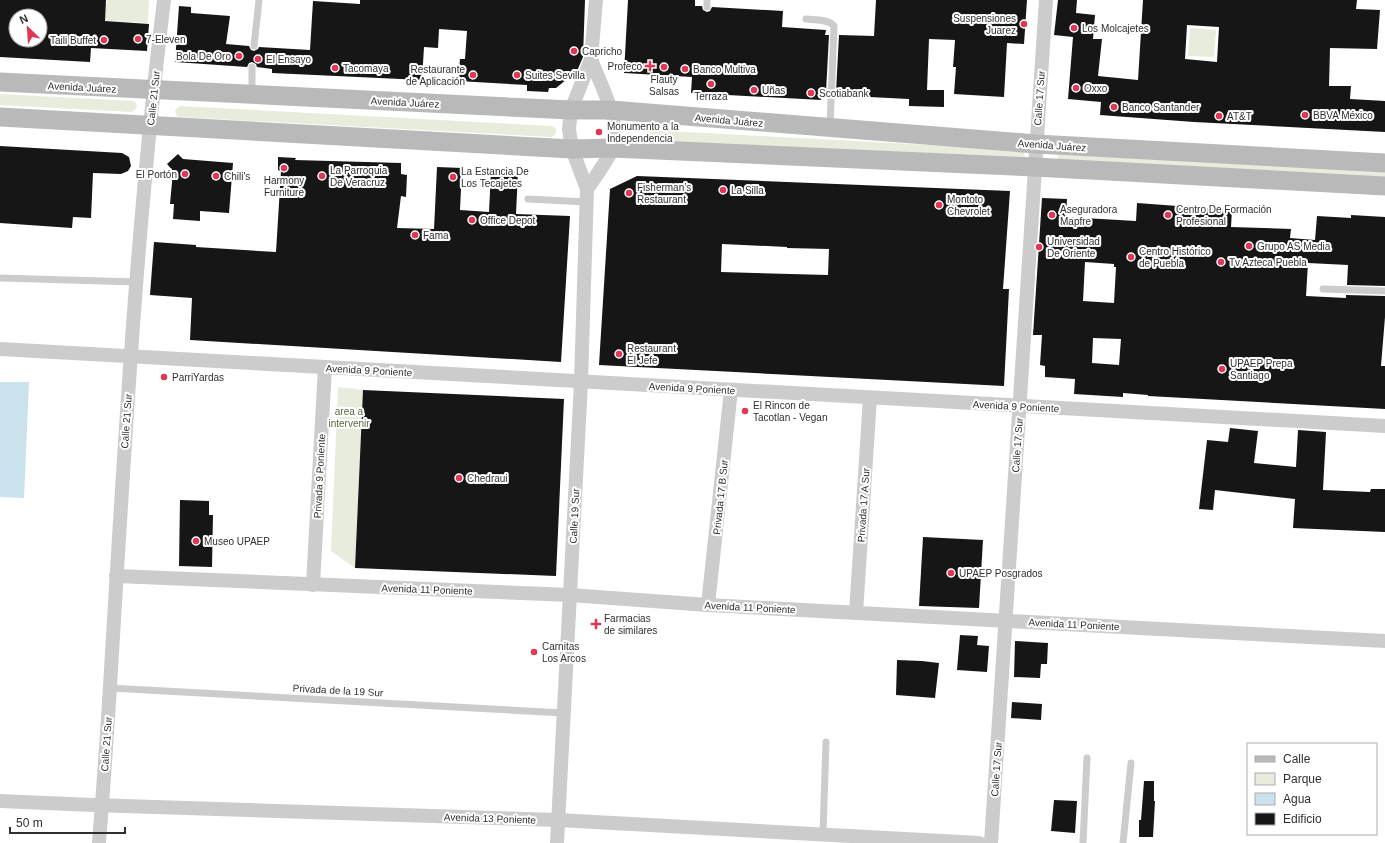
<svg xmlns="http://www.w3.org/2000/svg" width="1385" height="843" font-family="Helvetica,sans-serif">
	<rect width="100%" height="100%" fill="#fff"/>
	<g fill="#e7ecdd">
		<polygon points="107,0 149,0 148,23 55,18 79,3 107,4"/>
		<polygon points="1190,28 1216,30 1214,57 1188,56"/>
		<polygon points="0,94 133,101 136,103 137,107 134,111 131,112 0,105"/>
		<path d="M181,106L552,126C556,128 557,131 555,135L551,137L179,117L176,115L175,111L177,108Z"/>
		<path d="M650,130L1021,150L1024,152L1025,157L648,141C644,138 644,135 647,131Z"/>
		<polygon points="1058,155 1385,169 1385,180 1058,160"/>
		<polygon points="338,387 363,390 355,568 331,551"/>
	</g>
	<polygon fill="#cae2eb" points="0,382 29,382 24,498 0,497"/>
	<g fill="#161616" fill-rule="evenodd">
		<path d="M0,0H106L105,21L149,24L147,51L91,48L90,62L0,57ZM16,16H40V40H16Z"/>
		<polygon points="360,0 585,0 583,57 577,71 556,88 549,88 548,92 527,91 527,85 458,81 460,59 465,59 467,31 439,29 438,48 424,47 422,80 272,73 272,69 257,67 256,64 252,62 249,63 247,67 175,62 179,6 191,7 191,13 230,16 226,44 249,46 251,50 254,51 258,49 259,47 310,50 313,1 360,4"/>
		<polygon points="628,0 695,0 695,6 702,6 703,10 707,12 710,11 712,7 783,11 782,27 826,30 825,35 829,35 826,92 822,91 821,100 691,93 692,77 624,73"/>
		<polygon points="876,0 1027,0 1024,44 1007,43 1004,97 954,94 956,67 953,67 955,40 929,39 927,90 944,90 944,107 909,106 909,99 869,97 869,93 836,92 839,35 874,36"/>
		<path d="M1058,0H1077L1076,13L1095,15L1093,39H1102L1098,76L1138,80L1143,0H1357L1356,9L1380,10L1377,49L1330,48L1329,86H1351L1350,99L1385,101V132L1194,122L1100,115L1101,102L1068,99L1073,37L1054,35ZM1187,25L1219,27L1217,62L1185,59Z"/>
		<polygon points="0,146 122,153 129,157 131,166 128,171 121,174 93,173 91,218 73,217 72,228 0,223"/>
		<polygon points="178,154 183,159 233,163 229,213 200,211 200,221 173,219 174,204 170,204 173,171 167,164"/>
		<polygon points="278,157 296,158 295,160 401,163 401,174 407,175 406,197 401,196 397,228 434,229 437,167 462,168 460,210 489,212 491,171 518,172 516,214 570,216 561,362 190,340 192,298 150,295 154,242 196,245 196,247 276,252 281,171 278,170"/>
		<path d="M637,176L1010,191L1003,289H1009L1004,386L599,365L610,189ZM722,244L787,247V248L829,249L828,275L721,272Z"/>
		<path d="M1042,198L1067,199L1066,217L1136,221L1137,203L1232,210L1231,227L1291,229L1290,238L1315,240L1317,216L1351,218V215L1385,217V286L1347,285L1348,265L1308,263L1306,296L1346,298V295L1385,296V317L1381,366H1385V409L1148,396V395L1123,393V397L1074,394L1075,379L1045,377V366L1040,365L1042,335H1033ZM1085,262L1114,264V267H1116L1114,303L1083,301ZM1093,338L1121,339L1119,365L1092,363Z"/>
		<polygon points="363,390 564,399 556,576 355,568"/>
		<polygon points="1230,428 1258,431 1254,463 1296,467 1298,430 1326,432 1323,490 1370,492 1371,489 1385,489 1385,532 1293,528 1295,499 1215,490 1213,510 1199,509 1207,440 1228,442"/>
		<polygon points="180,500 209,501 209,515 213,515 212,567 179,566"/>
		<polygon points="923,537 983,540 979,608 919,606"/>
		<polygon points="960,635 978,636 977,645 989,646 987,672 957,670"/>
		<polygon points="1015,641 1048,643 1047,664 1041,664 1040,678 1014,677"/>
		<polygon points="897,660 922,661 939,663 935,698 896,695"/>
		<polygon points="1012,702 1042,704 1041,720 1011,718"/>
		<polygon points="1144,781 1154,781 1154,801 1155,801 1153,837 1139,837 1139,820 1141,820"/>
		<polygon points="1054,800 1077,801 1075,833 1051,831"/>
	</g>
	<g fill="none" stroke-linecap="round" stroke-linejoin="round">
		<g stroke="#ccc" stroke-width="7">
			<polyline points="707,7 707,0"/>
			<path d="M806,19C815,20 829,19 834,26L830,127"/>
			<polyline points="254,46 259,0"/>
			<polyline points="252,67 252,93"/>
			<polyline points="528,199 587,202"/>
			<polyline points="0,278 137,282"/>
			<polyline points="1323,289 1385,291"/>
			<polyline points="110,688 564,713"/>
			<polyline points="823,834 826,742"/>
			<polyline points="1083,843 1087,758"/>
			<polyline points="1123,843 1131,763"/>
		</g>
		<g stroke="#ccc" stroke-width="14">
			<path d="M587,189C596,176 605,164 612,150C623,123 600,85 591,59"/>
			<polyline points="0,349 1385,426"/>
			<polyline points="116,576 570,595 708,605 1385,641"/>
			<polyline points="313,585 325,367"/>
			<polyline points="708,605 731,390"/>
			<polyline points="856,613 870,398"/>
			<polyline points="0,801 93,805 558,820 979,843"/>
			<path d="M99,843C103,791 107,738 110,686C124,457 136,228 164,0"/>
			<polyline points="557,843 581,382 587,189 572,149 569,129 571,110 591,59 596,0"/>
			<polyline points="991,843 1046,0"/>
		</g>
		<g stroke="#b9b9b9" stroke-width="19">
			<polyline points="0,82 571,110 611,110 1036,144 1385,163"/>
			<polyline points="0,117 572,149 612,148 1035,167 1385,186"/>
		</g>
	</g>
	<g fill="#e03756" stroke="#fff" stroke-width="1.5">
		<circle cx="1024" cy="24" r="4"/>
		<circle cx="1074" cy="28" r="4"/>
		<circle cx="138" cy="39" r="4"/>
		<circle cx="104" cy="40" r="4"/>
		<circle cx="574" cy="51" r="4"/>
		<circle cx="239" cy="56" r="4"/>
		<circle cx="258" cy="59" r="4"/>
		<path d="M648 60h4v4h4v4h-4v4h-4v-4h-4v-4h4z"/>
		<circle cx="664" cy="67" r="4"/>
		<circle cx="335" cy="68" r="4"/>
		<circle cx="685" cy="69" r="4"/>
		<circle cx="473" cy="75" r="4"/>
		<circle cx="517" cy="75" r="4"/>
		<circle cx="711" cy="84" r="4"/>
		<circle cx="1076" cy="88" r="4"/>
		<circle cx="754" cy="90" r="4"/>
		<circle cx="811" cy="93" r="4"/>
		<circle cx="1114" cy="107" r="4"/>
		<circle cx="1305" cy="115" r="4"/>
		<circle cx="1219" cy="116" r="4"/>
		<circle cx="599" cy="132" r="4"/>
		<circle cx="284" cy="168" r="4"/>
		<circle cx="185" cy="174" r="4"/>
		<circle cx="216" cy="176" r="4"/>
		<circle cx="322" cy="176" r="4"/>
		<circle cx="453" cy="177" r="4"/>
		<circle cx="723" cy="190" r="4"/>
		<circle cx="629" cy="193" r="4"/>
		<circle cx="939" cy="205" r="4"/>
		<circle cx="1052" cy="215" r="4"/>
		<circle cx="1168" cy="215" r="4"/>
		<circle cx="472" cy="220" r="4"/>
		<circle cx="415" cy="235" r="4"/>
		<circle cx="1249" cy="246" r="4"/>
		<circle cx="1039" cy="247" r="4"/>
		<circle cx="1131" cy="257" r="4"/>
		<circle cx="1221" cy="262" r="4"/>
		<circle cx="619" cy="354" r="4"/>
		<circle cx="1222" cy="369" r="4"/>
		<circle cx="164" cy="377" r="4"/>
		<circle cx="745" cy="411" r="4"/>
		<circle cx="459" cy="478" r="4"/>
		<circle cx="196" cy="541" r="4"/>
		<circle cx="951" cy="573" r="4"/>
		<path d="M594 618h4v4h4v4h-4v4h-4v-4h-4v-4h4z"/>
		<circle cx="534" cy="652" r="4"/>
	</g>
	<g text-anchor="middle" stroke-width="4" stroke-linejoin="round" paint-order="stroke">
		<g font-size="10" fill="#2f2f2f" stroke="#fff" text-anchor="start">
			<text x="1016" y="22" text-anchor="end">Suspensiones<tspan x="1016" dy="12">Juarez</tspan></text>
			<text x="1082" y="32">Los Molcajetes</text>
			<text x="146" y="43">7-Eleven</text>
			<text x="96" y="44" text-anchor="end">Taili Buffet</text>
			<text x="582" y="55">Capricho</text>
			<text x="231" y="60" text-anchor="end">Bola De Oro</text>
			<text x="266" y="63">El Ensayo</text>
			<text x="642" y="70" text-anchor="end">Profeco</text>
			<text x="343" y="72">Tacomaya</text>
			<text x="465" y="73" text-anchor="end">Restaurante<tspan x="465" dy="12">de Aplicación</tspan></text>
			<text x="693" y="73">Banco Multiva</text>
			<text x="525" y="79">Suites Sevilla</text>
			<text x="664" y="83" text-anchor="middle">Flauty<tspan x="664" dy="12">Salsas</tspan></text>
			<text x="1084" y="92">Oxxo</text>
			<text x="762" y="94">Uñas</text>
			<text x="819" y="97">Scotiabank</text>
			<text x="711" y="100" text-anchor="middle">Terraza</text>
			<text x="1122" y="111">Banco Santander</text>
			<text x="1313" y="119">BBVA México</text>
			<text x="1227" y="120">AT&amp;T</text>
			<text x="607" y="130">Monumento a la<tspan x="607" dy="12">Independencia</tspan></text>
			<text x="330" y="174">La Parroquia<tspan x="330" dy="12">De Veracruz</tspan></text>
			<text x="461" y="175">La Estancia De<tspan x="461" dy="12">Los Tecajetes</tspan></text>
			<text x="177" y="178" text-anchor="end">El Portón</text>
			<text x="224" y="180">Chili's</text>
			<text x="284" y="184" text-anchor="middle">Harmony<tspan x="284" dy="12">Furniture</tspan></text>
			<text x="637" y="191">Fisherman’s<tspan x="637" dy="12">Restaurant</tspan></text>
			<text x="731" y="194">La Silla</text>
			<text x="947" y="203">Montoto<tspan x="947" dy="12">Chevrolet</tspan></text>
			<text x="1060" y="213">Aseguradora<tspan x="1060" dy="12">Mapfre</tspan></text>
			<text x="1176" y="213">Centro De Formación<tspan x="1176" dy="12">Profesional</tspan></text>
			<text x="480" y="224">Office Depot</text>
			<text x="423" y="239">Fama</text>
			<text x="1047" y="245">Universidad<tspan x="1047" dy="12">De Oriente</tspan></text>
			<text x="1257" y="250">Grupo AS Media</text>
			<text x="1139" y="255">Centro Histórico<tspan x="1139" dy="12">de Puebla</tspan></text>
			<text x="1229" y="266">Tv Azteca Puebla</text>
			<text x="627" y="352">Restaurant<tspan x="627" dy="12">El Jefe</tspan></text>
			<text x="1230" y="367">UPAEP Prepa<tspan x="1230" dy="12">Santiago</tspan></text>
			<text x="172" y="381">ParriYardas</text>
			<text x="753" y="409">El Rincon de<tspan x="753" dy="12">Tacotlan - Vegan</tspan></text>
			<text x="467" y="482">Chedraui</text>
			<text x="204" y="545">Museo UPAEP</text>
			<text x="959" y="577">UPAEP Posgrados</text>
			<text x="604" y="622">Farmacias<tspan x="604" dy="12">de similares</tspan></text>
			<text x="542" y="650">Carnitas<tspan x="542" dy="12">Los Arcos</tspan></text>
		</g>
		<g font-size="10" fill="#2f2f2f" stroke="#fff">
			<text transform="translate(82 87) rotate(3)" y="4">Avenida Juárez</text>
			<text transform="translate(153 98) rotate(-84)" y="4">Calle 21 Sur</text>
			<text transform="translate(1039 98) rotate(-86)" y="4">Calle 17 Sur</text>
			<text transform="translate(405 102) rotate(3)" y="4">Avenida Juárez</text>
			<text transform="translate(729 120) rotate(5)" y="4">Avenida Juárez</text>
			<text transform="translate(1052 145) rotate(4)" y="4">Avenida Juárez</text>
			<text transform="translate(369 370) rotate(3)" y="4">Avenida 9 Poniente</text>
			<text transform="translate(692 388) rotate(3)" y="4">Avenida 9 Poniente</text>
			<text transform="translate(1016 406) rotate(3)" y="4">Avenida 9 Poniente</text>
			<text transform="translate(126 421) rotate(-86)" y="4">Calle 21 Sur</text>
			<text transform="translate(1017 445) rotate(-86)" y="4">Calle 17 Sur</text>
			<text transform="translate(319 476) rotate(-87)" y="4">Privada 9 Poniente</text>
			<text transform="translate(720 497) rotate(-84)" y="4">Privada 17 B Sur</text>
			<text transform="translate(863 505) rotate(-86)" y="4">Privada 17 A Sur</text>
			<text transform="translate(574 516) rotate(-87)" y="4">Calle 19 Sur</text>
			<text transform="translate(427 589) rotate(2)" y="4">Avenida 11 Poniente</text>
			<text transform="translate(750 607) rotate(3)" y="4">Avenida 11 Poniente</text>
			<text transform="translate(1074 624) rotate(3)" y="4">Avenida 11 Poniente</text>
			<text transform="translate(338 690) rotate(3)" y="4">Privada de la 19 Sur</text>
			<text transform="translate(106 744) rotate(-86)" y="4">Calle 21 Sur</text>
			<text transform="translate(996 769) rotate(-86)" y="4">Calle 17 Sur</text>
			<text transform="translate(490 818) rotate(2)" y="4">Avenida 13 Poniente</text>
		</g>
		<g font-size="10" fill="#576a3e" stroke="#fff">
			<text x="349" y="415">area a<tspan x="349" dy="12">intervenir</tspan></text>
		</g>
	</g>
	<rect x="1247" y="743" width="130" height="92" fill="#ffffff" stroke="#acacac"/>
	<rect x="1255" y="756" width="20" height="6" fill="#b9b9b9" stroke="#acacac"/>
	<text x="1283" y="763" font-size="12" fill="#2f2f2f">Calle</text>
	<rect x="1255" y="773" width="20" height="12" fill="#e7ecdd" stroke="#acacac"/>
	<text x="1283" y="783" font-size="12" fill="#2f2f2f">Parque</text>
	<rect x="1255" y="793" width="20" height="12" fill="#cae2eb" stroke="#acacac"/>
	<text x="1283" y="803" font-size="12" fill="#2f2f2f">Agua</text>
	<rect x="1255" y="813" width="20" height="12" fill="#161616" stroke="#acacac"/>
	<text x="1283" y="823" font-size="12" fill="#2f2f2f">Edificio</text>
	<g transform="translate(28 28) rotate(335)"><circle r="19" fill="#ffffff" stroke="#acacac"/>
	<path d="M0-3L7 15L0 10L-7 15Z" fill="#e03756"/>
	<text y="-6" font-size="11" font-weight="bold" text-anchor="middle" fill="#2f2f2f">N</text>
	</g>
	<path d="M10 827v6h115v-6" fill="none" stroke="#2f2f2f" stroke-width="2"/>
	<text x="16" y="827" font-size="12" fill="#2f2f2f" stroke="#ffffff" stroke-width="3" paint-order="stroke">50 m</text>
</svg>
